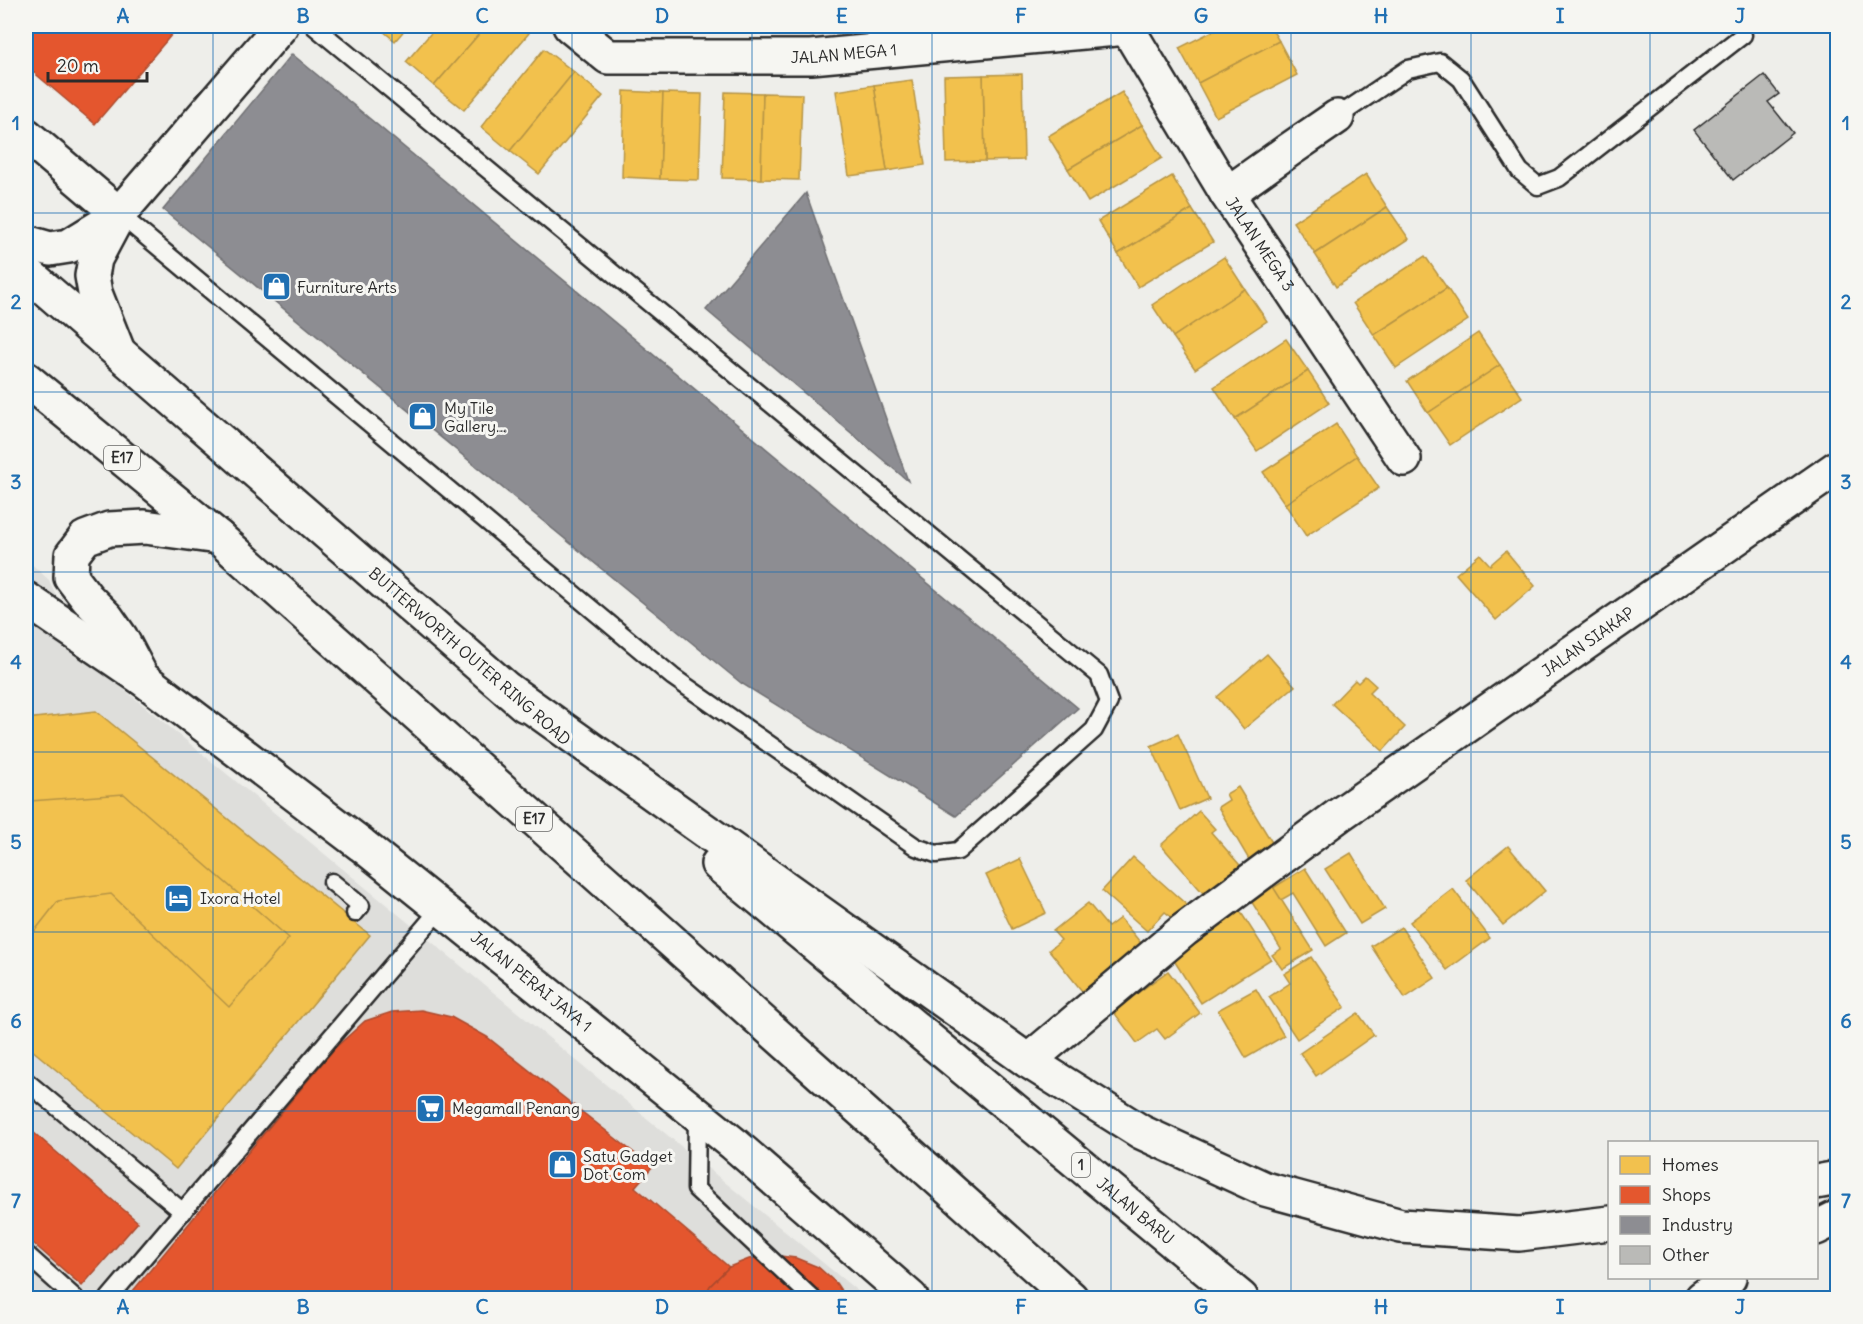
<svg xmlns="http://www.w3.org/2000/svg" width="1863" height="1324" font-family="Delius,sans-serif">
	<rect width="100%" height="100%" fill="#eeeeea"/>
	<filter id="ink" filterUnits="userSpaceOnUse"><feTurbulence type="fractalNoise" baseFrequency=".0167" numOctaves="2"/><feDisplacementMap in="SourceGraphic" scale="12" xChannelSelector="R" yChannelSelector="G"/><feConvolveMatrix kernelMatrix="1 2 1 2 8 2 1 2 1" color-interpolation-filters="sRGB"/></filter>
	<g filter="url(#ink)">
		<polygon fill="#dededb" points="26,559 49,580 83,656 866,1298 26,1298"/>
		<polygon fill="#a6a6a3" stroke="#757573" stroke-width="1.5" points="608,26 786,26 790,30 612,29"/>
		<g fill="#f2c14e" stroke="#b69444" stroke-width="1.5">
			<polygon points="377,26 408,26 395,41"/>
			<polygon points="437,26 486,26 434,86 406,62"/>
			<polygon points="486,26 520,26 529,33 464,110 434,86"/>
			<polygon points="1223,26 1270,26 1279,41 1198,83 1179,48"/>
			<polygon points="1279,41 1297,75 1216,117 1198,83"/>
			<polygon points="544,49 574,72 510,151 481,127"/>
			<polygon points="574,72 603,96 539,174 510,151"/>
			<polygon points="1022,74 1024,160 985,161 983,75"/>
			<polygon points="983,75 985,161 946,162 944,76"/>
			<polygon points="912,80 925,165 887,171 874,85"/>
			<polygon points="874,85 887,171 849,176 836,91"/>
			<polygon points="624,91 663,93 660,179 622,177"/>
			<polygon points="725,92 763,93 761,179 722,178"/>
			<polygon points="1122,92 1142,125 1068,169 1048,136"/>
			<polygon points="663,93 702,94 699,180 660,179"/>
			<polygon points="763,93 802,94 799,180 761,179"/>
			<polygon points="1142,125 1162,158 1088,202 1068,169"/>
			<polygon points="1366,174 1387,207 1315,254 1293,222"/>
			<polygon points="1172,176 1192,209 1118,254 1098,221"/>
			<polygon points="1387,207 1409,239 1336,287 1315,254"/>
			<polygon points="1192,209 1213,242 1138,287 1118,254"/>
			<polygon points="1425,256 1447,288 1374,335 1353,303"/>
			<polygon points="1224,257 1245,289 1173,337 1152,305"/>
			<polygon points="1447,288 1468,320 1396,368 1374,335"/>
			<polygon points="1245,289 1267,321 1195,369 1173,337"/>
			<polygon points="1478,333 1500,365 1428,413 1407,381"/>
			<polygon points="1286,339 1308,371 1235,419 1214,387"/>
			<polygon points="1500,365 1522,397 1450,445 1428,413"/>
			<polygon points="1308,371 1329,403 1257,451 1235,419"/>
			<polygon points="1336,424 1357,456 1285,504 1263,472"/>
			<polygon points="1357,456 1379,488 1306,536 1285,504"/>
			<polygon points="1506,551 1535,586 1496,620 1456,574 1480,554 1490,565"/>
			<polygon points="1267,654 1295,686 1244,729 1217,697"/>
			<polygon points="1365,676 1376,686 1369,693 1405,727 1383,751 1332,704 1355,680 1358,683"/>
			<polygon points="96,711 370,935 176,1169 26,1045 26,719"/>
			<polygon points="1178,734 1207,798 1180,810 1151,746"/>
			<polygon points="1238,787 1276,849 1251,863 1218,807 1229,800 1226,794"/>
			<polygon points="124,794 289,938 229,1007 111,894 58,901 26,942 26,807 30,801"/>
			<polygon points="1199,811 1215,829 1211,832 1245,871 1210,901 1161,845"/>
			<polygon points="1508,846 1545,891 1503,925 1466,880"/>
			<polygon points="1351,853 1385,909 1360,924 1325,869"/>
			<polygon points="1133,857 1188,906 1175,920 1165,912 1147,931 1102,891"/>
			<polygon points="1020,859 1046,913 1012,929 986,875"/>
			<polygon points="1305,868 1346,933 1326,946 1293,893 1281,900 1273,888"/>
			<polygon points="1270,882 1313,950 1282,969 1272,955 1281,949 1248,896"/>
			<polygon points="1453,889 1490,938 1447,970 1410,922"/>
			<polygon points="1088,903 1108,927 1120,918 1145,948 1086,996 1049,950 1061,940 1053,931"/>
			<polygon points="1238,908 1271,959 1201,1003 1168,951"/>
			<polygon points="1401,927 1435,978 1405,998 1371,946"/>
			<polygon points="1311,957 1345,1007 1297,1039 1269,997 1290,983 1284,974"/>
			<polygon points="1168,971 1200,1013 1165,1039 1157,1029 1137,1043 1113,1011"/>
			<polygon points="1256,989 1284,1036 1246,1058 1218,1010"/>
			<polygon points="1358,1013 1374,1035 1316,1076 1300,1053"/>
		</g>
		<g fill="#e4572e" stroke="#ac4a2d" stroke-width="1.5">
			<polygon points="26,26 179,26 95,124 26,66"/>
			<polygon points="421,1010 451,1017 487,1037 652,1167 635,1187 729,1267 710,1286 704,1298 127,1298 335,1048 365,1021 392,1012"/>
			<polygon points="26,1126 138,1222 82,1286 26,1237"/>
			<polygon points="772,1255 796,1258 818,1267 836,1283 846,1298 704,1298 710,1286 729,1267 749,1259"/>
		</g>
		<g fill="#8d8d92" stroke="#707073" stroke-width="1.5">
			<polygon points="292,54 1078,708 956,816 741,683 163,210"/>
			<polygon points="806,193 908,481 706,310"/>
		</g>
		<polygon fill="#babab7" stroke="#2b2b2b" stroke-width="1.5" points="1764,75 1779,94 1768,102 1793,133 1733,180 1694,130"/>
		<g fill="none" stroke-linecap="round" stroke-linejoin="round">
			<defs>
				<g id="service">
					<polyline points="1337,117 1408,69 1440,62 1461,79 1520,171 1538,186 1559,178 1743,35"/>
					<polyline points="119,214 673,677 916,847 936,854 958,851 1094,730 1109,702 1099,675 314,26"/>
					<polyline points="332,882 361,906 355,913"/>
					<polyline points="26,1081 183,1212"/>
					<polyline points="697,1114 696,1189 812,1298"/>
					<polyline points="26,1254 75,1298"/>
					<polyline points="109,1298 440,909"/>
				</g>
				<g id="minor">
					<path id="s1" d="M570,26L608,57H811L1127,28"/>
					<path id="s2" d="M1126,26L1227,194L1404,459"/>
					<polyline points="26,135 119,214"/>
					<polyline points="1227,194 1289,150 1337,117"/>
					<polyline points="26,242 50,249 69,246 119,215"/>
					<polyline points="118,351 95,293 92,276 95,259 119,214 281,26"/>
					<path id="s3" d="M26,599L142,678L362,845L734,1144L911,1298"/>
					<path id="s4" d="M1028,1061L1184,930L1339,815L1838,467"/>
				</g>
				<g id="trunk">
					<path id="s5" d="M920,1032L1241,1298"/>
					<polyline points="851,1101 1071,1298"/>
				</g>
				<g id="motorway">
					<polyline points="26,272 525,705"/>
					<polyline points="26,379 218,537 851,1101"/>
					<polyline points="142,678 121,638 107,618 87,598 71,577 72,555 85,538 109,529 145,527 218,537"/>
					<polyline points="508,690 1028,1061 1141,1132 1265,1189 1401,1226 1519,1234 1610,1223"/>
					<polyline points="718,864 920,1032"/>
					<polyline points="1816,1182 1838,1178"/>
					<polyline points="1816,1228 1838,1217"/>
					<polyline points="1702,1298 1729,1278"/>
				</g>
			</defs>
			<use href="#service" stroke="#2b2b2b" stroke-width="21"/>
			<use href="#minor" stroke="#2b2b2b" stroke-width="38"/>
			<use href="#trunk" stroke="#2b2b2b" stroke-width="38"/>
			<use href="#motorway" stroke="#2b2b2b" stroke-width="38"/>
			<use href="#service" stroke="#f6f6f2" stroke-width="16"/>
			<use href="#minor" stroke="#f6f6f2" stroke-width="33"/>
			<use href="#trunk" stroke="#f6f6f2" stroke-width="33"/>
			<use href="#motorway" stroke="#f6f6f2" stroke-width="33"/>
		</g>
	</g>
	<path fill="none" stroke="#1f6fb2" stroke-width="1.5" stroke-opacity="0.55" d="M213,26V1298M392,26V1298M572,26V1298M752,26V1298M932,26V1298M1111,26V1298M1291,26V1298M1471,26V1298M1650,26V1142M26,213H1838M26,392H1838M26,572H1838M26,752H1838M26,932H1838M26,1111H1838M1650,1278V1298"/>
	<defs>
		<symbol id="shop-square" viewBox="-11 -11 22 22"><rect x="-9" y="-9" width="18" height="18" rx="4" fill="#1f6fb2" stroke="#f6f6f2"/><path d="M-5-2.5h2.3a2.7 3.5 0 0 1 5.4 0H5L5.5 6h-11ZM-1.5-2.5h3a1.5 2.3 0 0 0-3 0Z" fill="#fff"/></symbol>
		<symbol id="hotel-square" viewBox="-11 -11 22 22"><rect x="-9" y="-9" width="18" height="18" rx="4" fill="#1f6fb2" stroke="#f6f6f2"/><path d="M-6-4.5h1.5V1H6V5H4.5V3h-9V5H-6ZM-4 0a1.8 1.8 0 1 1 3.6 0ZM.5 0V-2.5h3Q6-2.5 6 0Z" fill="#fff"/></symbol>
		<symbol id="supermarket-square" viewBox="-11 -11 22 22"><rect x="-9" y="-9" width="18" height="18" rx="4" fill="#1f6fb2" stroke="#f6f6f2"/><path d="M-6-5.5h2.5l.6 2H6L4.5 2H-2.5L-4.4-4H-6ZM-1.5 3.2a1.3 1.3 0 1 0 .1 0ZM3 3.2a1.3 1.3 0 1 0 .1 0Z" fill="#fff"/></symbol>
	</defs>
	<g fill-rule="evenodd">
		<use href="#shop-square" x="260" y="270" width="33" height="33"/>
		<use href="#shop-square" x="406" y="400" width="33" height="33"/>
		<use href="#hotel-square" x="162" y="882" width="33" height="33"/>
		<use href="#supermarket-square" x="414" y="1092" width="33" height="33"/>
		<use href="#shop-square" x="546" y="1148" width="33" height="33"/>
	</g>
	<g text-anchor="middle" stroke-width="6" stroke-linejoin="round" paint-order="stroke">
		<g fill="#f6f6f2" stroke="#686867" stroke-width="1.5">
			<rect x="104" y="446" width="36" height="24" rx="4.5"/>
			<rect x="516" y="807" width="36" height="24" rx="4.5"/>
			<rect x="1072" y="1153" width="18" height="24" rx="4.5"/>
		</g>
		<g font-size="15" font-weight="bold" fill="#2b2b2b">
			<text x="122" y="463">E17</text>
			<text x="534" y="824">E17</text>
			<text x="1081" y="1170">1</text>
		</g>
		<g font-size="16" fill="#2b2b2b" stroke="#f6f6f2">
			<text dy="6" stroke="none"><textPath href="#s1" startOffset="285">JALAN MEGA 1</textPath></text>
			<text dy="6" stroke="none"><textPath href="#s2" startOffset="256">JALAN MEGA 3</textPath></text>
			<text dy="6" stroke="none"><textPath href="#s4" startOffset="700">JALAN SIAKAP</textPath></text>
			<text transform="translate(470 656) rotate(41)" y="6">BUTTERWORTH OUTER RING ROAD</text>
			<text dy="6" stroke="none"><textPath href="#s3" startOffset="634">JALAN PERAI JAYA 1</textPath></text>
			<text dy="6" stroke="none"><textPath href="#s5" startOffset="280">JALAN BARU</textPath></text>
		</g>
		<g font-size="16" fill="#2b2b2b" stroke="#f6f6f2" text-anchor="start">
			<text x="297" y="293">Furniture Arts</text>
			<text x="444" y="414">My Tile<tspan x="444" dy="18">Gallery...</tspan></text>
			<text x="200" y="904">Ixora Hotel</text>
			<text x="452" y="1114">Megamall Penang</text>
			<text x="583" y="1162">Satu Gadget<tspan x="583" dy="18">Dot Com</tspan></text>
		</g>
	</g>
	<rect width="1863" height="1324" fill="none" stroke="#f6f6f2" stroke-width="66"/>
	<rect x="1608" y="1141" width="210" height="138" fill="#f6f6f2" stroke="#a5a5a2" stroke-width="1.5"/>
	<rect x="1620" y="1156" width="30" height="18" fill="#f2c14e" stroke="#a5a5a2" stroke-width="1.5"/>
	<text x="1662" y="1171" font-size="18" fill="#2b2b2b">Homes</text>
	<rect x="1620" y="1186" width="30" height="18" fill="#e4572e" stroke="#a5a5a2" stroke-width="1.5"/>
	<text x="1662" y="1201" font-size="18" fill="#2b2b2b">Shops</text>
	<rect x="1620" y="1216" width="30" height="18" fill="#8d8d92" stroke="#a5a5a2" stroke-width="1.5"/>
	<text x="1662" y="1231" font-size="18" fill="#2b2b2b">Industry</text>
	<rect x="1620" y="1246" width="30" height="18" fill="#babab7" stroke="#a5a5a2" stroke-width="1.5"/>
	<text x="1662" y="1261" font-size="18" fill="#2b2b2b">Other</text>
	<path d="M48 72v9h99v-9" fill="none" stroke="#2b2b2b" stroke-width="3"/>
	<text x="57" y="72" font-size="18" fill="#2b2b2b" stroke="#f6f6f2" stroke-width="4.5" paint-order="stroke">20 m</text>
	<rect x="33" y="33" width="1797" height="1258" fill="none" stroke="#1f6fb2" stroke-width="2"/>
	<g font-size="20" text-anchor="middle" font-weight="bold" fill="#1f6fb2">
		<text x="123" y="23">A</text>
		<text x="303" y="23">B</text>
		<text x="482" y="23">C</text>
		<text x="662" y="23">D</text>
		<text x="842" y="23">E</text>
		<text x="1021" y="23">F</text>
		<text x="1201" y="23">G</text>
		<text x="1381" y="23">H</text>
		<text x="1560" y="23">I</text>
		<text x="1740" y="23">J</text>
		<text x="16" y="130">1</text>
		<text x="1846" y="130">1</text>
		<text x="16" y="309">2</text>
		<text x="1846" y="309">2</text>
		<text x="16" y="489">3</text>
		<text x="1846" y="489">3</text>
		<text x="16" y="669">4</text>
		<text x="1846" y="669">4</text>
		<text x="16" y="849">5</text>
		<text x="1846" y="849">5</text>
		<text x="16" y="1028">6</text>
		<text x="1846" y="1028">6</text>
		<text x="16" y="1208">7</text>
		<text x="1846" y="1208">7</text>
		<text x="123" y="1314">A</text>
		<text x="303" y="1314">B</text>
		<text x="482" y="1314">C</text>
		<text x="662" y="1314">D</text>
		<text x="842" y="1314">E</text>
		<text x="1021" y="1314">F</text>
		<text x="1201" y="1314">G</text>
		<text x="1381" y="1314">H</text>
		<text x="1560" y="1314">I</text>
		<text x="1740" y="1314">J</text>
	</g>
</svg>
